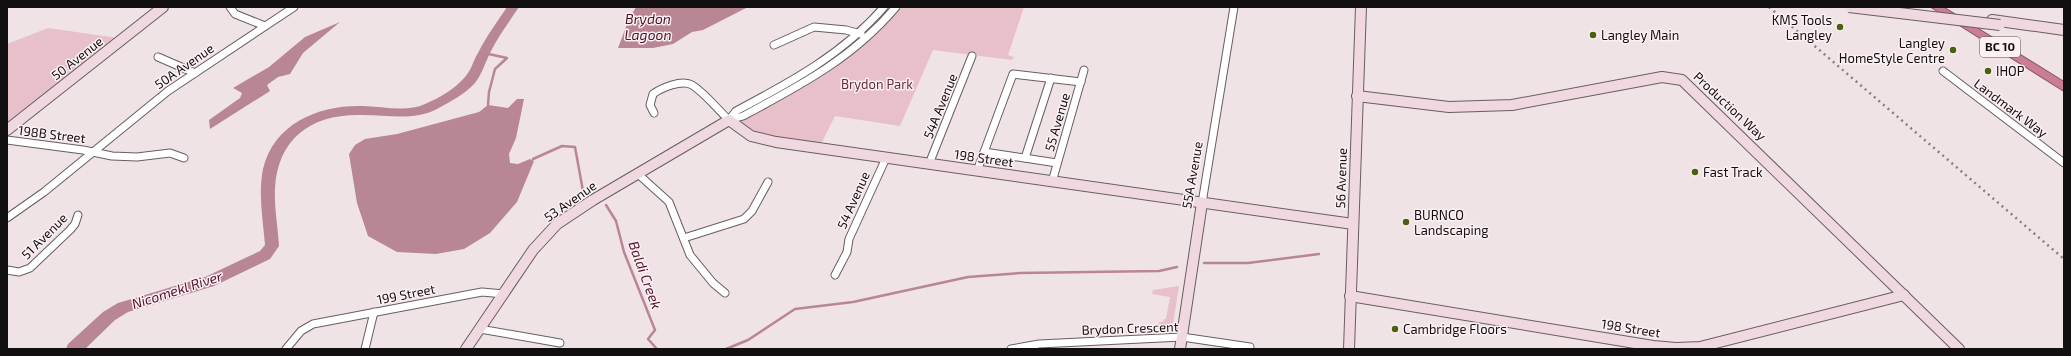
<svg xmlns="http://www.w3.org/2000/svg" width="2071" height="356" font-family="'Exo 2',sans-serif">
	<rect width="100%" height="100%" fill="#efe3e6"/>
	<g fill="#e7c0ca">
		<path d="M901,7H1024L1008,55L1014,57L1012,60L933,50L900,126L835,116L821,144C793,140 764,140 741,123L743,119C801,92 861,58 901,7Z"/>
		<polygon points="48,28 118,38 7,125 7,44"/>
		<polygon points="1179,286 1173,324 1169,328 1158,329 1159,322 1163,322 1164,319 1166,319 1170,297 1152,294 1153,290"/>
	</g>
	<g fill="#b98694">
		<polygon points="636,7 748,7 703,30 692,32 673,44 653,48 618,48 629,19"/>
		<polygon points="340,22 303,53 290,74 278,77 267,85 270,91 210,129 209,120 240,98 242,93 233,88 269,67 305,37"/>
		<polygon points="517,99 524,99 516,138 509,154 510,163 518,164 530,159 534,161 517,202 490,233 464,249 436,254 397,252 368,236 357,203 349,154 355,145 365,139 397,134 479,112 488,105 508,108"/>
	</g>
	<g fill="none" stroke-linecap="round" stroke-linejoin="round">
		<g stroke="#b98694" stroke-width="2.5">
			<polyline points="484,53 507,58 495,69 489,92 488,105"/>
			<polyline points="533,159 562,146 575,147 583,191"/>
			<polyline points="606,205 616,221 624,252 655,330 648,339 657,349"/>
			<polyline points="1204,263 1248,263 1319,254"/>
			<polyline points="726,349 748,340 795,309 853,302 968,277 1020,273 1159,271 1177,267"/>
		</g>
		<path fill="#b98694" fill-rule="evenodd" d="M507,7H519C509,22 498,37 490,53C485,63 482,74 475,83C465,94 450,102 437,109C414,121 388,115 363,115C313,113 278,137 275,188C274,208 278,227 279,246L270,259L214,286L128,312L115,320L85,349H66L68,344L103,312L118,303L205,277L260,251L265,245C263,220 258,194 263,169C274,123 319,105 362,106C382,106 406,113 425,104C439,98 455,89 465,77C471,71 473,61 478,53C486,37 497,22 507,7Z"/>
		<defs>
			<g id="street">
				<polyline points="230,7 235,14 265,26"/>
				<polyline points="774,45 814,27 846,30 861,34"/>
				<polyline points="158,57 195,73"/>
				<polyline points="1943,71 2064,163"/>
				<path d="M654,113L650,105L653,94C661,88 682,79 692,85C705,93 717,109 729,120"/>
				<path d="M729,120L743,116C801,85 853,58 896,7"/>
				<path d="M729,120L736,111C791,82 843,54 884,7"/>
				<polyline points="7,140 83,150 112,156 137,157 170,153 184,158"/>
				<polyline points="984,152 1057,163"/>
				<polyline points="1025,158 1051,78"/>
				<polyline points="929,164 972,56"/>
				<polyline points="977,171 1013,74 1081,82"/>
				<polyline points="638,174 669,202 690,255 713,283 725,293"/>
				<polyline points="1052,182 1084,70"/>
				<polyline points="1202,203 1234,7"/>
				<polyline points="7,218 44,192 168,91 294,7"/>
				<polyline points="684,238 744,219 752,211 768,182"/>
				<polyline points="7,270 19,272 30,268 70,230 75,224 78,215"/>
				<polyline points="835,275 847,252 849,239 886,158"/>
				<polyline points="480,329 560,343"/>
				<polyline points="286,349 301,331 313,324 482,292 504,294"/>
				<polyline points="365,349 374,312"/>
				<polyline points="1011,349 1039,344 1182,337 1250,347"/>
			</g>
			<g id="secondary">
				<polyline points="1992,20 2064,30"/>
				<polyline points="1357,96 1449,107 1512,105 1662,77 1682,80 1959,349"/>
				<polyline points="7,130 163,7"/>
				<polyline points="1350,296 1653,346 1676,348 1700,347 1904,295"/>
				<polyline points="466,349 533,250 557,224 593,200 729,120 751,136 776,142 1353,224"/>
				<polyline points="1180,349 1202,203"/>
				<polyline points="1349,349 1361,7"/>
			</g>
			<polygon id="highway" points="1931,7 1943,7 2064,82 2064,91"/>
		</defs>
		<use href="#street" stroke="#685e60" stroke-width="9"/>
		<use href="#secondary" stroke="#685e60" stroke-width="12"/>
		<use href="#highway" stroke="#8a5766" stroke-width="2"/>
		<use href="#street" stroke="#fff" stroke-width="7"/>
		<use href="#secondary" stroke="#efd8df" stroke-width="10"/>
		<use href="#highway" fill="#ca7e94" fill-rule="evenodd"/>
		<polyline stroke="#877f81" stroke-width="2.5" stroke-dasharray="2 4" stroke-linecap="butt" points="1769,7 2064,259"/>
		<defs>
			<polyline id="secondary-bridge" points="1849,7 2000,25"/>
		</defs>
		<use href="#secondary-bridge" stroke="#685e60" stroke-width="12" stroke-linecap="butt"/>
		<use href="#secondary-bridge" stroke="#efd8df" stroke-width="10"/>
	</g>
	<g fill="#486110" stroke="#fcf0f3" stroke-width="1.5">
		<circle cx="1840" cy="27" r="4"/>
		<circle cx="1593" cy="35" r="4"/>
		<circle cx="1953" cy="50" r="4"/>
		<circle cx="1988" cy="71" r="4"/>
		<circle cx="1695" cy="172" r="4"/>
		<circle cx="1406" cy="222" r="4"/>
		<circle cx="1395" cy="329" r="4"/>
	</g>
	<g text-anchor="middle" stroke-width="3" stroke-linejoin="round" paint-order="stroke">
		<rect fill="#fcf0f3" stroke="#585254" stroke-width="1" x="1980" y="37" width="40" height="20" rx="3"/>
		<g font-size="12" font-weight="bold" fill="#120f10">
			<text x="2000" y="51">BC 10</text>
		</g>
		<g font-size="13" fill="#120f10" stroke="#fcf0f3" text-anchor="start">
			<text x="1832" y="25" text-anchor="end">KMS Tools<tspan x="1832" dy="15">Langley</tspan></text>
			<text x="1601" y="40">Langley Main</text>
			<text x="1945" y="48" text-anchor="end">Langley<tspan x="1945" dy="15">HomeStyle Centre</tspan></text>
			<text x="1996" y="76">IHOP</text>
			<text x="1703" y="177">Fast Track</text>
			<text x="1414" y="220">BURNCO<tspan x="1414" dy="15">Landscaping</tspan></text>
			<text x="1403" y="334">Cambridge Floors</text>
		</g>
		<g font-size="13" fill="#120f10" stroke="#fcf0f3">
			<text transform="translate(77 58) rotate(-38)" y="5">50 Avenue</text>
			<text transform="translate(184 66) rotate(-35)" y="5">50A Avenue</text>
			<text transform="translate(940 106) rotate(-68)" y="5">54A Avenue</text>
			<text transform="translate(1730 106) rotate(43)" y="5">Production Way</text>
			<text transform="translate(2011 108) rotate(37)" y="5">Landmark Way</text>
			<text transform="translate(1057 122) rotate(-74)" y="5">55 Avenue</text>
			<text transform="translate(52 134) rotate(7)" y="5">198B Street</text>
			<text transform="translate(984 158) rotate(8)" y="5">198 Street</text>
			<text transform="translate(1192 175) rotate(-80)" y="5">55A Avenue</text>
			<text transform="translate(1341 178) rotate(-88)" y="5">56 Avenue</text>
			<text transform="translate(853 200) rotate(-66)" y="5">54 Avenue</text>
			<text transform="translate(570 201) rotate(-35)" y="5">53 Avenue</text>
			<text transform="translate(44 236) rotate(-45)" y="5">51 Avenue</text>
			<text transform="translate(406 294) rotate(-11)" y="5">199 Street</text>
			<text transform="translate(1130 328) rotate(-2)" y="5">Brydon Crescent</text>
			<text transform="translate(1631 328) rotate(9)" y="5">198 Street</text>
		</g>
		<g font-size="13" fill="#6b2b41" stroke="#fcf0f3">
			<text x="877" y="89">Brydon Park</text>
		</g>
		<g font-size="14" font-style="italic" fill="#50112a" stroke="#fcf0f3">
			<text x="648" y="24">Brydon<tspan x="648" dy="16">Lagoon</tspan></text>
			<text transform="translate(645 275) rotate(70)" y="5">Baldi Creek</text>
			<text transform="translate(177 290) rotate(-18)" y="5">Nicomekl River</text>
		</g>
	</g>
	<rect width="2071" height="356" fill="none" stroke="#120f10" stroke-width="16"/>
</svg>
